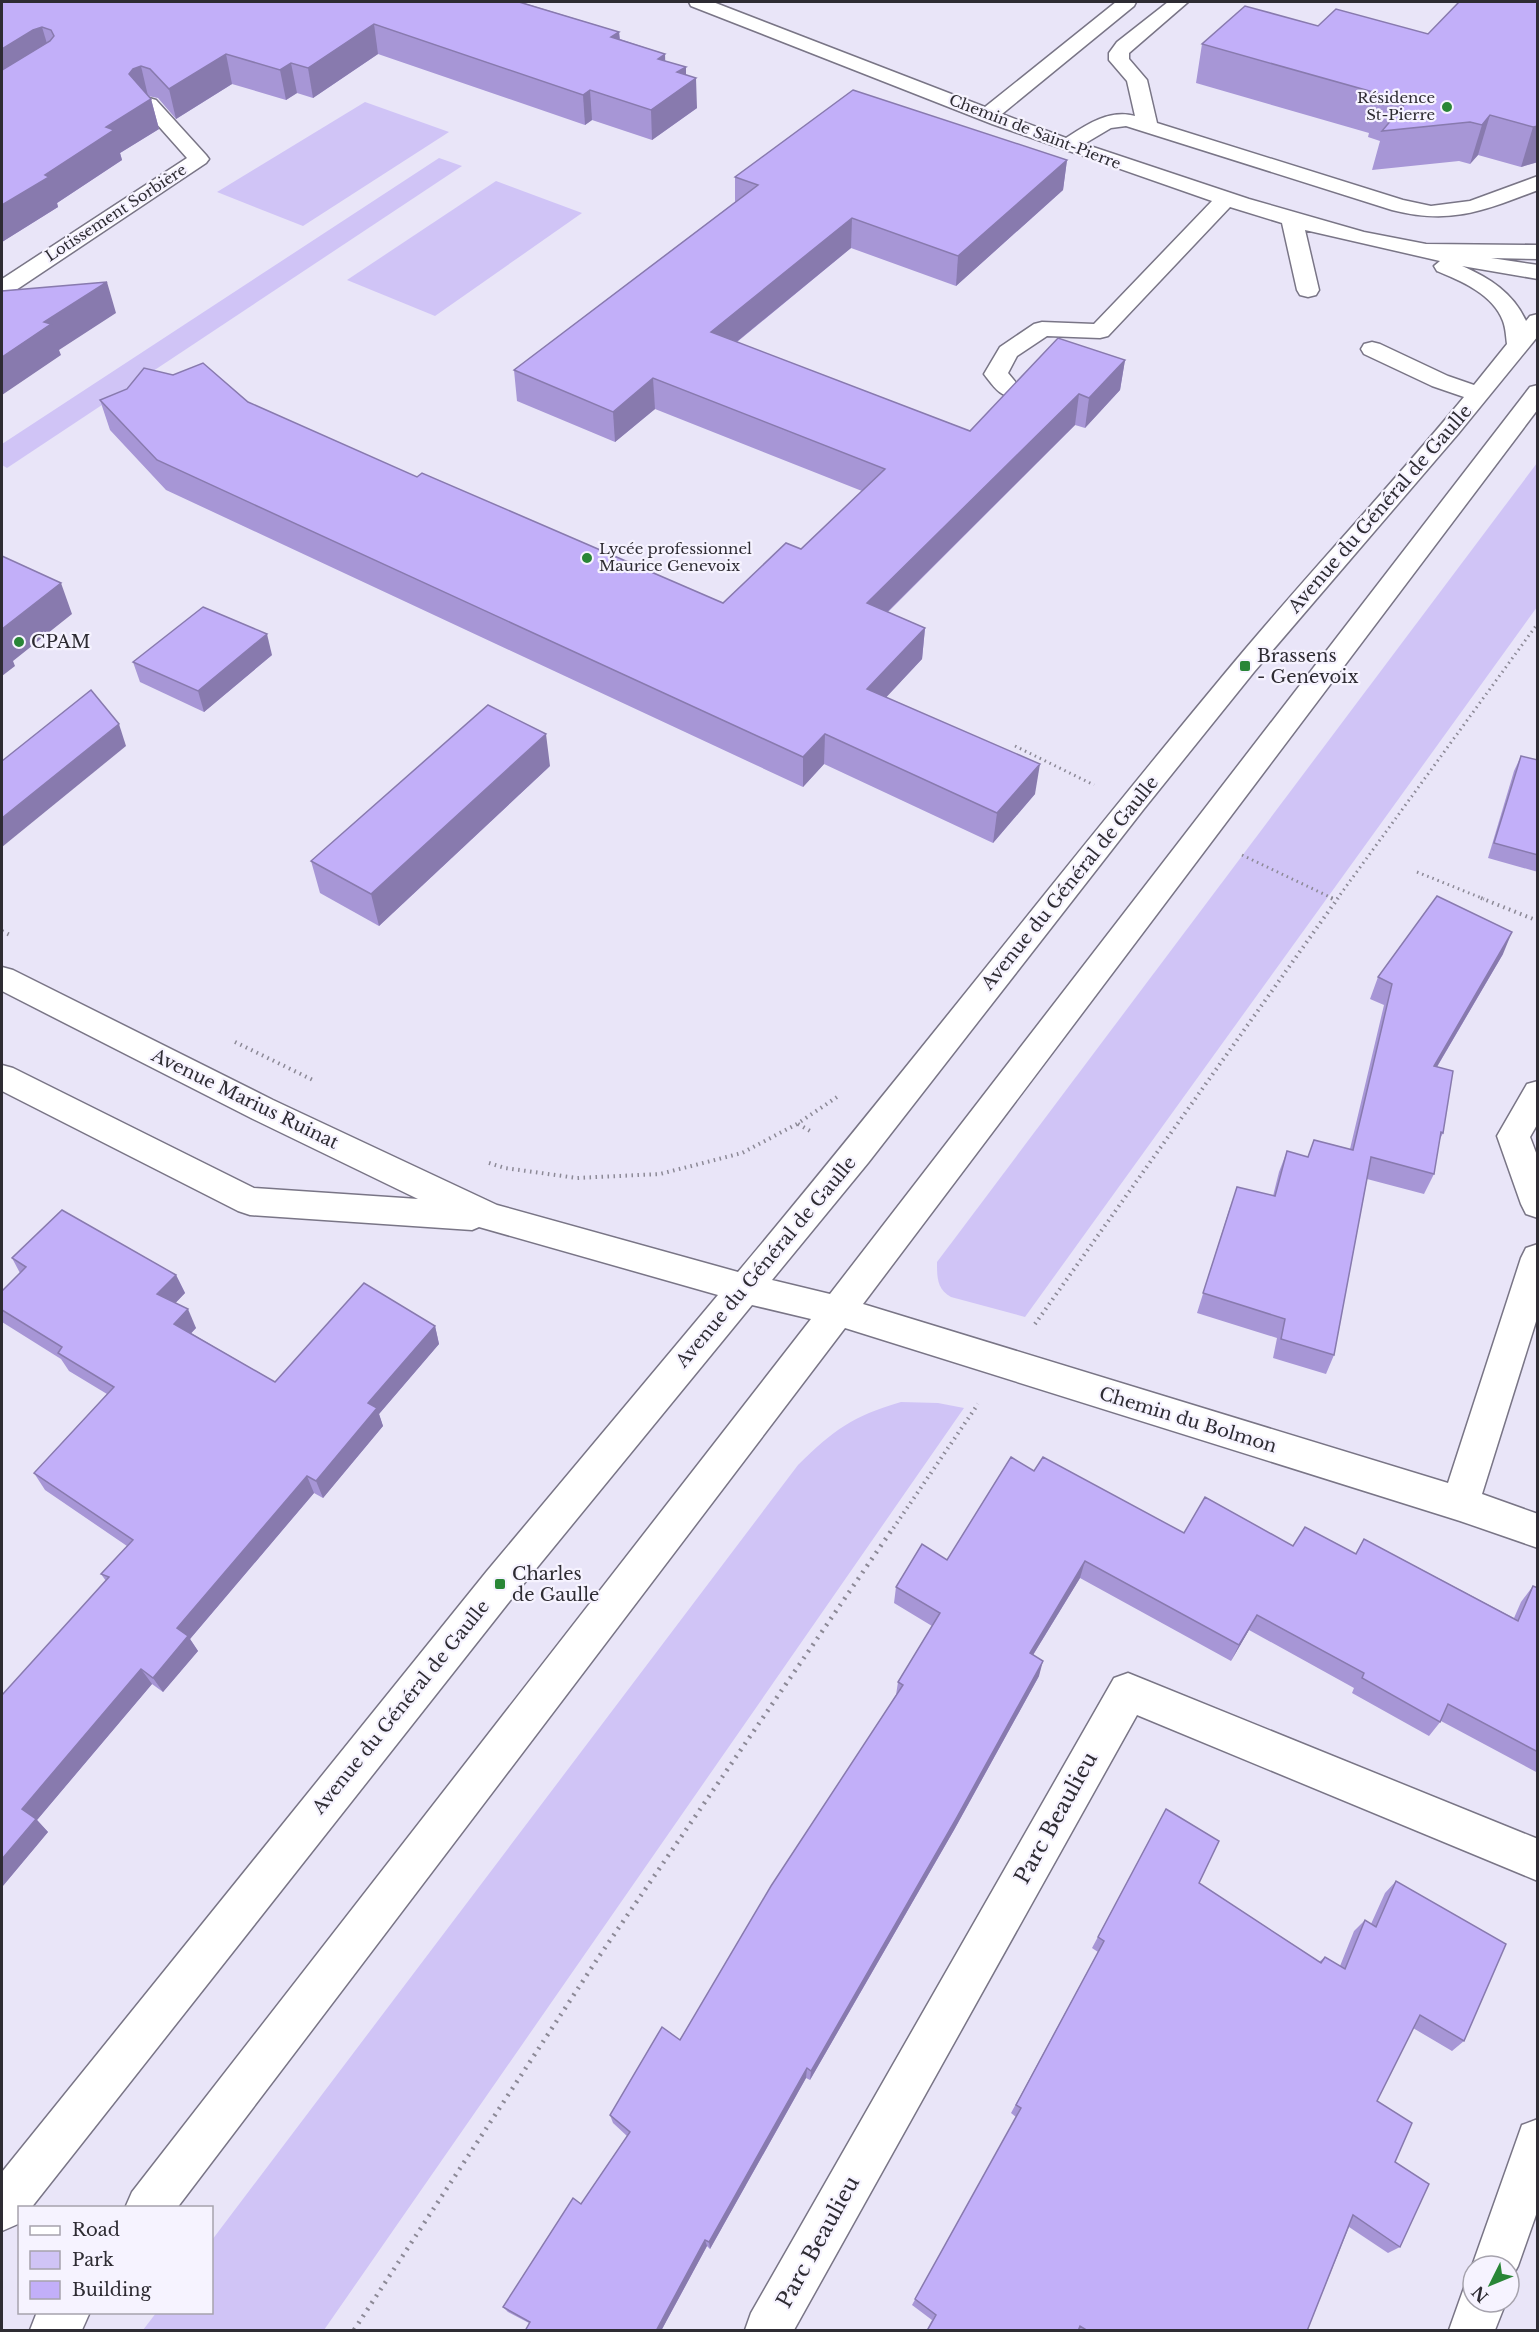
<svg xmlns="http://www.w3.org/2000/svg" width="1539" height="2332" font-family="'Libre Baskerville',serif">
	<rect width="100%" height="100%" fill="#e9e5f8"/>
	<g fill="#d0c4f6">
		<polygon points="365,102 449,132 303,226 217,192"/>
		<polygon points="439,158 462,166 7,468 2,465 2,444"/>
		<polygon points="496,181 582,213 435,316 347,280"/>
		<path d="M1537,463V607L1025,1317L951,1297C937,1289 937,1278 937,1262Z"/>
		<path d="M901,1402L938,1403L964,1408L324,2330H143L156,2313L212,2312V2240L798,1465C835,1429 851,1417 901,1402Z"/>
	</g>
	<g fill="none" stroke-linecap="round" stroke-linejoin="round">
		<defs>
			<g id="minor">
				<path d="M689,2H713L985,107L1116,2H1136L1134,6L1002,114L1066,138C1087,124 1110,109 1135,116L1127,81L1109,60V53L1117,42L1168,2H1188L1129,53V59L1147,80L1157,123L1403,200L1431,206L1470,201L1538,176V190C1483,211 1451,225 1392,210L1126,126L1111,128L1084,144L1249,199L1364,232L1426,244L1538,245V259L1491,258L1538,265V279L1462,266C1490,278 1513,293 1526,321L1530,316L1538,314V336L1458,434L1254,672L1143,810L868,1163L772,1280L830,1294L1530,387L1538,385V409L863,1304L1448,1483L1521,1258L1526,1248L1538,1244V1315L1482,1494L1538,1514V1548L1460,1521L845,1328L177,2208H125L132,2192L811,1319L752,1305L513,1597L31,2208H20L18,2224L2,2231V2172L487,1571L718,1295L479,1227L472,1230L250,1215L238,1211L2,1091V1065L13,1068L254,1188L418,1199L251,1118L2,991V967L13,970L273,1100L497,1205L738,1272C902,1076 1058,874 1221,678C1300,582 1385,493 1464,397L1432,386L1364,354L1361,349L1364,344L1372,342L1380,344L1448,376L1474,385L1507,344C1506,337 1506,329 1503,321C1493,294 1461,281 1437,271L1434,266L1440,261L1305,230L1319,290L1316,295L1308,297L1300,295L1297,290L1282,223L1230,207L1108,336L1100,338L1047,336L1017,356L1008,373L1023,391L1019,396C1002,400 994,387 984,374L1000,347L1034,324L1042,322L1094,324L1212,201L992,124L691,6Z"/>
				<polygon points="149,98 156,100 206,155 209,159 206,163 10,294 2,296 2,279 187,158 139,104 142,100"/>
				<polygon points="1538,1081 1538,1123 1530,1137 1538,1158 1538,1218 1526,1214 1521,1204 1497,1136 1527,1084"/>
				<polygon points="1128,1673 1538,1839 1538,1881 1137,1715 794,2330 745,2330 751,2313 1114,1678"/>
				<polygon points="1538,2119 1538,2209 1518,2266 1509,2283 1509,2266 1473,2266 1473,2269 1472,2266 1522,2125"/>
				<polygon points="1473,2282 1473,2302 1506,2302 1495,2330 1449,2330 1465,2285"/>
				<polygon points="37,2312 90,2312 82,2330 30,2330"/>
			</g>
		</defs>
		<use href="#minor" stroke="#797586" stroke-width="3"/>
		<g stroke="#8c8996" stroke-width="3" stroke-dasharray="1.5 4" stroke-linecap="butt">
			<polyline points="1015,746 1094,785"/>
			<polyline points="1242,855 1334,899"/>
			<polyline points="1417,872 1484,899"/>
			<polyline points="1337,899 1538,623"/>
		</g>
		<g stroke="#8c8996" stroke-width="4" stroke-dasharray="1.5 4.5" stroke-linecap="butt">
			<polyline points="1331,898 1336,900"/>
			<polyline points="1481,898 1538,921"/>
			<polyline points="2,931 12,936"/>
			<polyline points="235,1042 315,1081"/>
			<polyline points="798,1124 812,1132"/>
			<polyline points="489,1163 505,1168 577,1178 660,1174 742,1153 797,1124 837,1097"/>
			<polyline points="1035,1324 1338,898"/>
			<polyline points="890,1533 978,1404"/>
		</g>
		<polyline stroke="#8c8996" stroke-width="4.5" stroke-dasharray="2 6" stroke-linecap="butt" points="354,2330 598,1958 891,1531"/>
		<use href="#minor" fill="#fff" fill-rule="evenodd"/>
	</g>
	<g fill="#a796d6">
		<polygon points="2,2 521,2 619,32 620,39 665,54 665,61 686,67 686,75 697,108 652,140 592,120 585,125 378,54 313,98 297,93 286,100 232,84 176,119 158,98 148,96 151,99 159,129 120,153 122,160 57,203 58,207 2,242"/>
		<polygon points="1538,2 1538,162 1521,167 1478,155 1470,164 1459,161 1372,170 1380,141 1368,137 1369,133 1196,83 1202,44 1318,26 1428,34"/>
		<polygon points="1067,160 1063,190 956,286 851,248 737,342 970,431 1125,360 1120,390 1085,428 1075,425 888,612 925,628 922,659 886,697 1035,794 993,843 824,764 803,787 166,490 110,430 100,400 248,402 417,477 723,603 801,549 862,491 655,409 615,442 517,401 514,370 735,202 735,177"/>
		<polygon points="272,655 204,712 140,682 133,662"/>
		<polygon points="1521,756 1538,760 1538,872 1488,858 1514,771"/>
		<polygon points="550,766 379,926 320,893 311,861"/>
		<polygon points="1503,954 1437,1067 1443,1133 1439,1141 1434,1174 1424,1194 1367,1179 1334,1355 1326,1374 1273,1358 1277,1338 1197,1313 1230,1207 1273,1196 1279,1172 1287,1151 1308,1157 1314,1140 1350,1149 1384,1005 1370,999 1378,977"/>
		<polygon points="12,1258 176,1275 185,1293 175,1303 196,1328 191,1333 275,1382 435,1326 439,1344 379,1414 383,1426 323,1498 314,1493 190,1639 198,1651 163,1692 152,1684 37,1820 48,1832 2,1887 106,1581 101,1574 127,1546 45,1490 34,1473 107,1394 69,1371 61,1359 2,1322 2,1291 20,1273"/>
		<polygon points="1034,1471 1184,1533 1355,1554 1364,1539 1514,1618 1521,1602 1533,1586 1538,1588 1538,1773 1441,1721 1429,1736 1352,1693 1354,1688 1249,1630 1231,1661 1080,1578 1033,1655 1039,1676 954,1830 810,2080 806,2078 710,2249 707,2246 661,2331 525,2331 529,2323 508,2312 503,2307 581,2204 627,2136 613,2123 610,2115 680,2040 896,1695 898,1682 932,1626 894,1603 896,1587 947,1560"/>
		<polygon points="1166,1809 1199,1883 1319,1962 1325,1957 1340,1966 1354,1931 1365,1920 1371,1924 1385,1893 1396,1881 1464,2041 1452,2051 1413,2028 1377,2101 1395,2162 1400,2247 1388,2253 1349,2227 1307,2331 926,2331 932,2320 912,2305 1016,2117 1011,2113 1098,1952 1092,1948"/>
	</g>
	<g fill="#887aae">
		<polygon points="374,24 378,54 313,98 308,68"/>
		<polygon points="42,27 51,57 2,84 2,49 33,30"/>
		<polygon points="619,32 621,61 611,37"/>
		<polygon points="226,54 232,84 176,119 169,89"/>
		<polygon points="665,54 666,83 658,59"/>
		<polygon points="291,63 297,93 286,100 280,70"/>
		<polygon points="141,66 148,96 129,74 133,69"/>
		<polygon points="686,67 686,85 696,78 697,108 652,140 651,110 677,72"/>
		<polygon points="590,90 592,120 585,125 583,95"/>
		<polygon points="151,99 159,129 120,153 122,160 57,203 58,207 2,242 2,205 45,175 106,127"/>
		<polygon points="1490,115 1478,155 1470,164 1482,125"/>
		<polygon points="1538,126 1538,162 1521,167 1533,127"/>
		<polygon points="1067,160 1063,190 956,286 958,256"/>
		<polygon points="852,218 851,248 712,362 711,332"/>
		<polygon points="107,282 116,313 59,350 61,355 2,395 2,357 44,322"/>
		<polygon points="1125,360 1120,390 1085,428 1089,398"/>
		<polygon points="653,378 655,409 615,442 613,412"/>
		<polygon points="1079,394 1075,425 866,633 867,603"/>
		<polygon points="61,583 72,614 13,661 15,666 2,676 2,629"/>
		<polygon points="925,628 922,659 866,719 867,689"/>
		<polygon points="267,634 272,655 204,712 198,691"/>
		<polygon points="119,724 126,746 2,847 2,818"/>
		<polygon points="546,734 550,766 379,926 371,894"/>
		<polygon points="825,734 824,764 803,787 803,757"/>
		<polygon points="1040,764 1035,794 993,843 997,813"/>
		<polygon points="1512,932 1503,954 1425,1087 1434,1066"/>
		<polygon points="176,1275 185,1293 166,1313 157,1294"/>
		<polygon points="188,1309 196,1328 183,1342 174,1324"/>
		<polygon points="435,1326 439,1344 379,1414 383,1426 323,1498 316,1481 368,1403"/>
		<polygon points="307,1476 314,1493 190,1639 198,1651 163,1692 153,1678 177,1628"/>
		<polygon points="1085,1561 1080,1578 1025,1668 1030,1653"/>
		<polygon points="1257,1615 1249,1630 1231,1661 1239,1645"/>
		<polygon points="1043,1661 1039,1676 954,1830 810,2080 811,2071"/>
		<polygon points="141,1669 152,1684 37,1820 48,1832 2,1887 2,1859 22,1809"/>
		<polygon points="807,2068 806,2078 710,2249 709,2242"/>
		<polygon points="705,2240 707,2246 661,2331 656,2331"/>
	</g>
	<g fill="#c2aff9" stroke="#887aae" stroke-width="1.5">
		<polygon points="2,2 519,2 619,32 611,37 665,54 658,59 686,67 677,72 696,78 651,110 590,90 583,95 374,24 308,68 291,63 280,70 226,54 169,89 150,69 141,66 133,69 129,74 151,99 106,127 114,130 45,175 49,177 2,205 2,70 50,41 54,36 51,30 42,27 33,30 2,49"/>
		<polygon points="1459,2 1538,2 1538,126 1533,127 1490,115 1482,125 1470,122 1382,131 1404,105 1377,98 1380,94 1202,44 1245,6 1318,26 1336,9 1428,34"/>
		<polygon points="853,90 1067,160 958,256 852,218 711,332 970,431 1058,338 1125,360 1089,398 1079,394 867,603 925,628 867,689 1040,764 997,813 825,734 803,757 157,460 100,400 127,389 144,368 173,375 203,363 248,402 417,477 422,473 723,603 786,543 801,549 885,469 653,378 613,412 514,370 758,185 735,177"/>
		<polygon points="107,282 44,322 51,324 2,357 2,291"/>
		<polygon points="2,556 61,583 2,629"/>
		<polygon points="203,607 267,634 198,691 133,662"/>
		<polygon points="91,690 119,724 2,818 2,761"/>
		<polygon points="488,705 546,734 371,894 311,861"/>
		<polygon points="1521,756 1538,760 1538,855 1494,843"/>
		<polygon points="1437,896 1512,932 1434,1066 1453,1071 1443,1133 1441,1132 1434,1174 1371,1157 1334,1355 1281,1339 1285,1319 1203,1293 1237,1187 1275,1196 1287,1151 1308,1157 1314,1140 1353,1150 1392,984 1378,977"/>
		<polygon points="62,1210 176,1275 157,1294 188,1309 174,1324 275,1382 364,1283 435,1326 368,1403 377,1408 316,1481 307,1476 177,1628 188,1636 153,1678 141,1669 22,1809 36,1819 2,1859 2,1695 109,1577 101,1574 133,1540 34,1473 114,1387 58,1353 62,1347 2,1310 2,1291 26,1267 12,1258"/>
		<polygon points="1011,1457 1034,1471 1043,1457 1184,1533 1205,1497 1293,1546 1305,1527 1356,1554 1364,1539 1518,1621 1533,1586 1538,1588 1538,1752 1448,1704 1440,1722 1362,1678 1364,1673 1257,1615 1239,1645 1085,1561 1030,1653 1043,1661 957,1817 811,2071 807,2068 709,2242 705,2240 656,2331 525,2331 530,2322 503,2307 573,2198 581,2204 630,2132 610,2115 662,2027 680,2040 771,1886 903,1685 898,1682 940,1613 896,1587 922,1544 947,1560"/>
		<polygon points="1166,1809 1219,1841 1199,1883 1321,1963 1325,1957 1345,1969 1365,1920 1376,1927 1396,1881 1506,1944 1464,2041 1420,2015 1377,2101 1412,2123 1395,2162 1429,2184 1400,2247 1353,2215 1307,2331 1088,2331 1080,2326 1078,2331 927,2331 936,2315 915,2299 1021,2108 1016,2105 1104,1941 1098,1937"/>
	</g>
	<g fill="#298637" stroke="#f6f3ff" stroke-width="2">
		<circle cx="1447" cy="107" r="6"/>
		<circle cx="587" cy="558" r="6"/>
		<circle cx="19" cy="642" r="6"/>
		<rect x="1239" y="660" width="12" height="12" rx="3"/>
		<rect x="494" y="1578" width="12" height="12" rx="3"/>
	</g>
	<g text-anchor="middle" stroke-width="4.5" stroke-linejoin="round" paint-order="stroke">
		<g font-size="15" fill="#2e2c33" stroke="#f6f3ff" text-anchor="end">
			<text x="1435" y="103">Résidence<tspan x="1435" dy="17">St-Pierre</tspan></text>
			<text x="599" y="554" text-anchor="start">Lycée professionnel<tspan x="599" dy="17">Maurice Genevoix</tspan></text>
		</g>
		<g font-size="15" fill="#2e2c33" stroke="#f6f3ff">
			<text transform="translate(1035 132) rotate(21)" y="5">Chemin de Saint-Pierre</text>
			<text transform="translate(116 213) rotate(-33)" y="5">Lotissement Sorbière</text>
		</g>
		<g font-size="18" fill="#2e2c33" stroke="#f6f3ff">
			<text transform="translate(1380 509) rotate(-49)" y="6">Avenue du Général de Gaulle</text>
			<text transform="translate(1070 883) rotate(-51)" y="6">Avenue du Général de Gaulle</text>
			<text transform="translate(245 1099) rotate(26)" y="6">Avenue Marius Ruinat</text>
			<text transform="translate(766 1262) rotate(-50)" y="6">Avenue du Général de Gaulle</text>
			<text transform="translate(1188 1420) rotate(17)" y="6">Chemin du Bolmon</text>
			<text transform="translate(401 1707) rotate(-51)" y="6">Avenue du Général de Gaulle</text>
		</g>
		<g font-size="18" fill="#2e2c33" stroke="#f6f3ff" text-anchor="start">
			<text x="31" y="648">CPAM</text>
			<text x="1257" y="662">Brassens<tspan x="1257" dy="21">- Genevoix</tspan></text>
			<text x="512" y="1580">Charles<tspan x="512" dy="21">de Gaulle</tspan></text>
		</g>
		<g font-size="21" fill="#2e2c33" stroke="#f6f3ff">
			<text transform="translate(1056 1818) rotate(-61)" y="7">Parc Beaulieu</text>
			<text transform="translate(818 2242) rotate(-61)" y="7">Parc Beaulieu</text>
		</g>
	</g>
	<rect width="1539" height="2332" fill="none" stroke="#2e2c33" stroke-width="6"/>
	<rect x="18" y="2206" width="195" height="108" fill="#f6f3ff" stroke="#a6a3ad" stroke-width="1.5"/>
	<rect x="30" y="2226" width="30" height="9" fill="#ffffff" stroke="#a6a3ad" stroke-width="1.5"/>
	<text x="72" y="2236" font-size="18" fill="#2e2c33">Road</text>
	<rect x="30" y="2251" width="30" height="18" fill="#d0c4f6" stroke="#a6a3ad" stroke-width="1.5"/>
	<text x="72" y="2266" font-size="18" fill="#2e2c33">Park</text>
	<rect x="30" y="2281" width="30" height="18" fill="#c2aff9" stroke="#a6a3ad" stroke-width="1.5"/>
	<text x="72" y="2296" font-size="18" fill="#2e2c33">Building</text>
	<g transform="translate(1491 2284) rotate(227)"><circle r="28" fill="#f6f3ff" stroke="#a6a3ad" stroke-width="1.5"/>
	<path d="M0-4.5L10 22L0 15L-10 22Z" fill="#298637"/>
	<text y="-9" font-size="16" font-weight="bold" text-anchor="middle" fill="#2e2c33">N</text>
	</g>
</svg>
